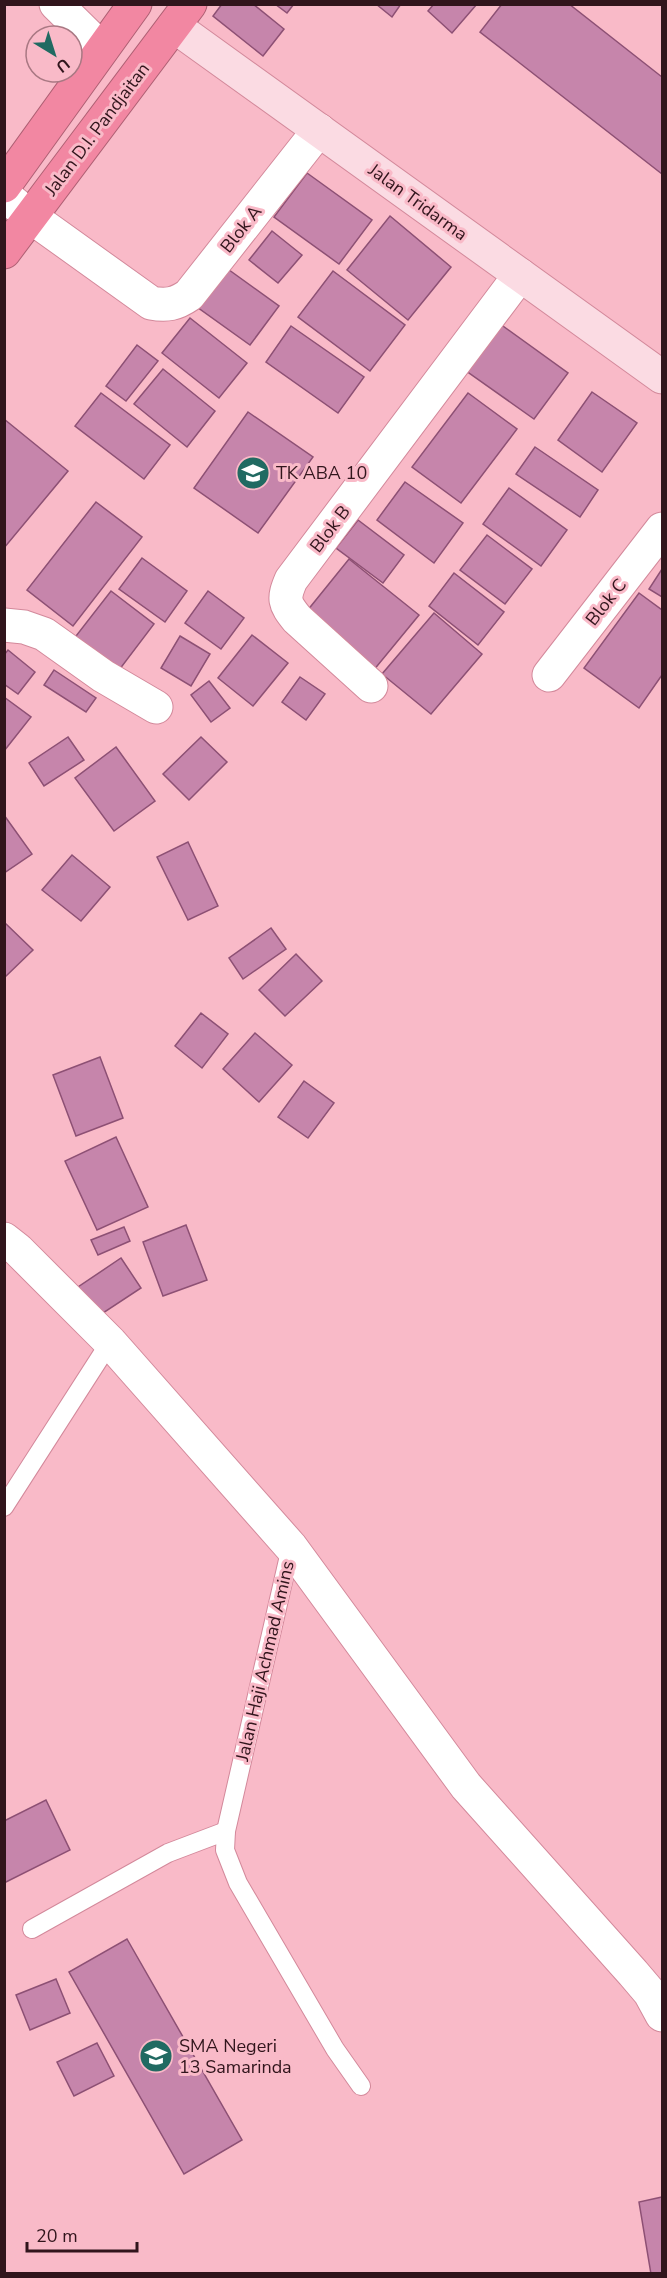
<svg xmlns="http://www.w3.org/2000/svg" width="667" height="2278" font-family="'Nunito Sans',sans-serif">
	<rect width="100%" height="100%" fill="#f9bac8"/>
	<g fill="#c685ab" stroke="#8d5074" stroke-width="1.5">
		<polygon points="222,4 253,4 284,29 263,56 213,16"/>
		<polygon points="275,4 294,4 287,13"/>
		<polygon points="376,4 401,4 392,17"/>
		<polygon points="434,4 477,4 452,33 428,11"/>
		<polygon points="502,4 569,4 662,77 662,174 480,32"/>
		<polygon points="307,173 372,220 339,264 274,217"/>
		<polygon points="390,216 451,267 408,320 347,270"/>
		<polygon points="272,231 302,255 278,283 249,260"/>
		<polygon points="225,267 279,306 250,345 197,307"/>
		<polygon points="333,271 405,325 370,371 298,317"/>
		<polygon points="190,318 247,363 219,398 162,353"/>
		<polygon points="496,321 568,373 534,419 462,368"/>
		<polygon points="291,326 364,377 338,413 266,362"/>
		<polygon points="137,345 158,361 126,401 106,386"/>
		<polygon points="163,369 215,411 187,447 134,404"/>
		<polygon points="592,392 637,423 602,472 558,440"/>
		<polygon points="101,393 170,445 144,479 75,426"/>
		<polygon points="468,393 517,429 461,503 412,467"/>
		<polygon points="248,412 313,457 258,533 194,488"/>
		<polygon points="4,419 68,471 4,548"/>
		<polygon points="535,447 598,490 580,517 516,474"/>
		<polygon points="405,482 463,523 434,563 377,520"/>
		<polygon points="509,488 567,530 541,566 483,524"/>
		<polygon points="96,502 142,537 73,626 27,590"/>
		<polygon points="358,520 404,555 383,583 336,548"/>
		<polygon points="487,535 532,569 505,604 460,570"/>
		<polygon points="142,558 187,591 165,622 119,589"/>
		<polygon points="349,559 419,615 373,671 303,616"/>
		<polygon points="662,569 662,597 649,589"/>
		<polygon points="454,573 504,612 478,645 429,606"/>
		<polygon points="111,591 154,624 113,678 69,645"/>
		<polygon points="208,591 244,618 221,649 185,623"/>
		<polygon points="639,593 662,610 662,675 639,708 584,668"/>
		<polygon points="434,613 482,654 431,714 382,674"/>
		<polygon points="252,635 288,663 253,706 218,678"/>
		<polygon points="180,636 210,654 191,686 161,668"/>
		<polygon points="8,650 35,672 18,694 4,684 4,655"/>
		<polygon points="54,670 96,698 86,712 44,685"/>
		<polygon points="300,677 325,694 306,720 282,702"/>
		<polygon points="209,681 230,708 211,722 191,695"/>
		<polygon points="4,697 31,717 4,751"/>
		<polygon points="68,737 84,760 44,786 29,763"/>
		<polygon points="201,737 227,762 189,800 163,774"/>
		<polygon points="116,747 155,801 114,831 75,778"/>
		<polygon points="4,815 32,854 4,873"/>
		<polygon points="188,842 218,906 188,920 157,857"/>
		<polygon points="72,855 110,887 81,921 42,890"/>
		<polygon points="4,922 33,950 5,977 4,977"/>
		<polygon points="271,928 286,949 243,979 229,958"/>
		<polygon points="296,954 322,981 285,1016 259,990"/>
		<polygon points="201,1013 228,1034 202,1068 175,1046"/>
		<polygon points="255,1033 292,1065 259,1102 223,1069"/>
		<polygon points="100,1057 123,1118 76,1136 53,1075"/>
		<polygon points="304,1081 334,1103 308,1138 278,1117"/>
		<polygon points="116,1137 148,1207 97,1230 65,1161"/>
		<polygon points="186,1225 207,1280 163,1296 143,1242"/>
		<polygon points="124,1227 130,1241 98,1255 91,1240"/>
		<polygon points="121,1258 141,1288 97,1317 78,1287"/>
		<polygon points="46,1800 70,1850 4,1883 4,1821"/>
		<polygon points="127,1939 242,2140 184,2174 69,1972"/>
		<polygon points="56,1979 70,2013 30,2030 16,1995"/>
		<polygon points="97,2043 114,2076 74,2096 57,2062"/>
		<polygon points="662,2197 662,2274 651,2274 639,2202"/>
	</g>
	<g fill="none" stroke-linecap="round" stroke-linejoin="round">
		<defs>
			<g id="lane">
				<polyline points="4,1507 110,1342"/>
				<polyline points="291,1547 226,1831 225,1850 238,1883 335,2049 361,2086"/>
				<polyline points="32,1929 168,1853 226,1831"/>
			</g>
			<g id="street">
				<polyline points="56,4 102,49"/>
				<path d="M4,195L31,217L151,303C167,306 176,304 189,295L319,130"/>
				<polyline points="4,625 24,627 44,634 103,676 156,707"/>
				<polyline points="549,675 662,529"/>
				<path d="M371,686L297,619C284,603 283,599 291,580L520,275"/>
				<polyline points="4,1239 18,1250 110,1342 291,1547 466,1786 633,1973 650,1993 662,2015"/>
			</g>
			<polyline id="secondary" points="174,26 662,377"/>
			<g id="highway">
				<polyline points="4,186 135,4"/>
				<polyline points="4,252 190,4"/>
			</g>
		</defs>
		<use href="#lane" stroke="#d3899b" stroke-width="20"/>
		<use href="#street" stroke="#d3899b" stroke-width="35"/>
		<use href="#secondary" stroke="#d3899b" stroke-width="35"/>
		<use href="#highway" stroke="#ae5f73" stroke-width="35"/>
		<use href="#lane" stroke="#fff" stroke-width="18"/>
		<use href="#street" stroke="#fff" stroke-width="33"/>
		<use href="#secondary" stroke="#fbdbe3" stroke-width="33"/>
		<use href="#highway" stroke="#f287a2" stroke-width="33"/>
	</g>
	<defs>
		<symbol id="school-disc" viewBox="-11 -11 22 22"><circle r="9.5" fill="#216a62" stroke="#f9bac8"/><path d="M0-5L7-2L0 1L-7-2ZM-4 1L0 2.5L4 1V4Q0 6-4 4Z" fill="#fff"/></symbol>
	</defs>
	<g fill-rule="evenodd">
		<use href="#school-disc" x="234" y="454" width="38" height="38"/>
		<use href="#school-disc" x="137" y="2037" width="38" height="38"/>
	</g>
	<g text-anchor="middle" stroke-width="6" stroke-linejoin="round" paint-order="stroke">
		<g font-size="18" fill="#31151c" stroke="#f9bac8">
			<text transform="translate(97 129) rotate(-53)" y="6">Jalan D.I. Pandjaitan</text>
			<text transform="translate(418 202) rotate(36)" y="6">Jalan Tridarma</text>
			<text transform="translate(241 229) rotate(-52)" y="6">Blok A</text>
			<text transform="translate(330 529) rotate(-53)" y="6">Blok B</text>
			<text transform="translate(606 602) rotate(-52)" y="6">Blok C</text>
			<text transform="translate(265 1661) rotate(-77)" y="6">Jalan Haji Achmad Amins</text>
		</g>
		<g font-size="18" fill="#31151c" stroke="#f9bac8" text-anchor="start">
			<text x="276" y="479">TK ABA 10</text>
			<text x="179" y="2052">SMA Negeri<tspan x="179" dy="21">13 Samarinda</tspan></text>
		</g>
	</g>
	<rect width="667" height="2278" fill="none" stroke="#31151c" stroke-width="12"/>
	<g transform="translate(54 54) rotate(142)"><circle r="28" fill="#f9bac8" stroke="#a97883" stroke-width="1.5"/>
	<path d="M0-4.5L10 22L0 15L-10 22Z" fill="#216a62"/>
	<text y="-9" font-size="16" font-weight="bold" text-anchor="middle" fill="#31151c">U</text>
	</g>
	<path d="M27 2242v9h110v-9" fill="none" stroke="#31151c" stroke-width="3"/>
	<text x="36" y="2242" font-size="18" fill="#31151c" stroke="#f9bac8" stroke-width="4.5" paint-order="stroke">20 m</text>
</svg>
